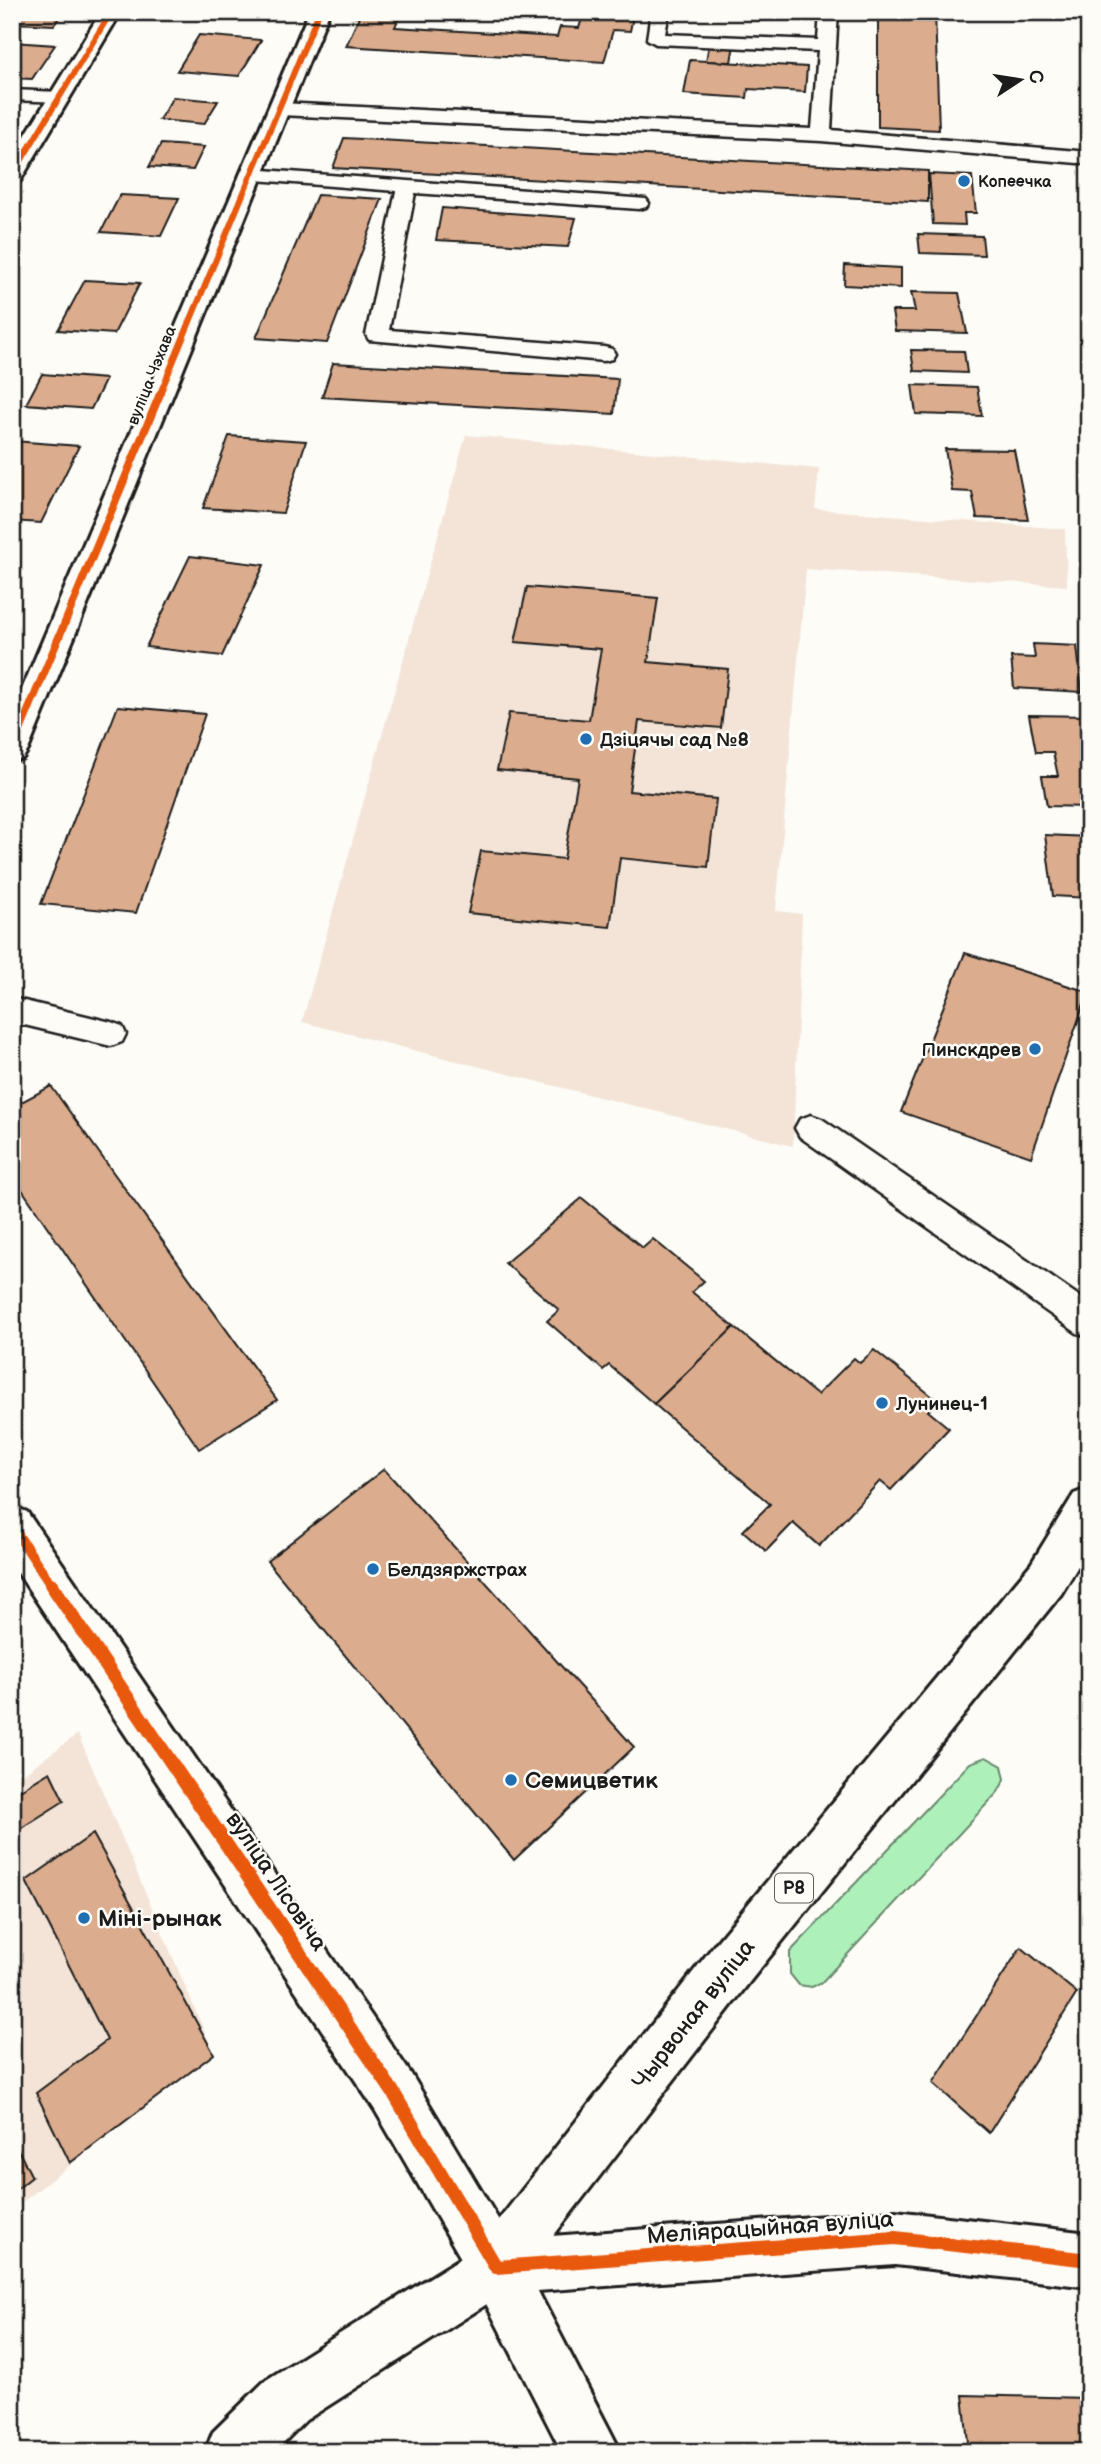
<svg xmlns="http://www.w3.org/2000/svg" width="1101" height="2464" font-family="'Balsamiq Sans',sans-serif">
	<rect width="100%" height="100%" fill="#fdfcf7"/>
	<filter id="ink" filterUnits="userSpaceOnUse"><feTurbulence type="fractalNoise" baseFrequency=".0143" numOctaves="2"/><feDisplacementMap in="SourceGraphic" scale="14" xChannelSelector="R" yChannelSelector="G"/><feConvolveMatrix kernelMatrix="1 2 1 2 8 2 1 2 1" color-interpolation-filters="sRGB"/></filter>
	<g filter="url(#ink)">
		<g fill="#f3e4d7">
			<polygon points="466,435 819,469 815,509 1065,529 1067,586 806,569 776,911 802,914 793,1146 302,1022"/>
			<polygon points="78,1734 214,2054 12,2210 12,1782"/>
		</g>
		<polygon fill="#aef0ba" stroke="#65866b" stroke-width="2" points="986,1757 1002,1766 1005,1779 998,1792 822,1982 812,1987 799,1985 790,1974 790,1952 970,1763"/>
		<g fill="#dbac8d" stroke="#1c1c1c" stroke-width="2">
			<polygon points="20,12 63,12 54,25 13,23"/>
			<polygon points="357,12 401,12 395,27 557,37 560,27 579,28 584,12 634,12 630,31 613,30 604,62 346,46 359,17 355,17"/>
			<polygon points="878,12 935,12 939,130 878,127"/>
			<polygon points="199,35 261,40 239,76 177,71"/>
			<polygon points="12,42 55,45 32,79 12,78"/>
			<polygon points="709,44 734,45 731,62 706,61"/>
			<polygon points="690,60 807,67 805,92 748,89 747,98 684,94"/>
			<polygon points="173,97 218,101 204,124 159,120"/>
			<polygon points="344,138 928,171 928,202 333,168"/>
			<polygon points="161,144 204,147 193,170 149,167"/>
			<polygon points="929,174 972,176 976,213 964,213 965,225 933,224"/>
			<polygon points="120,195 179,198 161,236 101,232"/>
			<polygon points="317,195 382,199 327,343 256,338"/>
			<polygon points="442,208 576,218 568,247 436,240"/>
			<polygon points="918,234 982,236 984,255 920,253"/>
			<polygon points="845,265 901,268 901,288 844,285"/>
			<polygon points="85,280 140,283 114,334 58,330"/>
			<polygon points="911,292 959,293 967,333 895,331 892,311 915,311"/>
			<polygon points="911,350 964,351 967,373 914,371"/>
			<polygon points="333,363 618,379 614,414 322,397"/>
			<polygon points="42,374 106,379 91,409 26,404"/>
			<polygon points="912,385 977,387 982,416 916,414"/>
			<polygon points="229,436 306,441 283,513 203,508"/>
			<polygon points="13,441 79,446 41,523 12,521"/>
			<polygon points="945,449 1014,450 1028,520 977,518 972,492 952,491"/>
			<polygon points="190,556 264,565 222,656 146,647"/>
			<polygon points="527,587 658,598 648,662 728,669 721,728 639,721 629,791 716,799 708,867 620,858 610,927 468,913 481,851 564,859 578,778 497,770 509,713 589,720 601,649 515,642"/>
			<polygon points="1033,644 1077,646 1082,692 1014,688 1011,657 1035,658"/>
			<polygon points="118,706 205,714 136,913 41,904"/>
			<polygon points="1029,715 1089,716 1089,807 1047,806 1042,776 1058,776 1053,752 1036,752"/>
			<polygon points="1045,835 1089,837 1089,898 1053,896"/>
			<polygon points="965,953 1088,992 1031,1157 901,1112"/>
			<polygon points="51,1086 277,1400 199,1449 12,1175 12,1107"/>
			<polygon points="582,1198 643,1248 653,1239 704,1281 692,1292 734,1327 654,1404 609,1365 603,1370 547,1321 559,1310 505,1263"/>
			<polygon points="734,1327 817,1395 854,1358 860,1363 874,1350 938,1401 928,1411 949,1428 891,1490 880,1481 819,1546 793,1523 766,1551 743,1531 770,1504 654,1404"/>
			<polygon points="384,1469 634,1747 514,1860 267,1561"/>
			<polygon points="50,1772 64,1801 12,1834 12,1795"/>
			<polygon points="93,1834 214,2054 70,2163 36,2093 107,2040 26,1881"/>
			<polygon points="1021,1947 1077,1993 989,2133 933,2083"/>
			<polygon points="12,2138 32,2177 12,2193"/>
			<polygon points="963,2395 1087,2398 1089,2452 969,2452"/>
		</g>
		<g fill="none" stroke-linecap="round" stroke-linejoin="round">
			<defs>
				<g id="service">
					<polygon points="651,12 669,12 665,34 818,40 820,12 838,12 831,130 1089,152 1089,164 821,141 280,115 271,109 280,103 812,129 818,51 656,44 647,39"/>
					<polygon points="12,90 60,92 69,97 60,102 12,100"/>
					<polygon points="250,169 646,199 649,203 646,207 639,209 415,193 389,330 604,347 612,349 615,354 612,359 604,361 369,340 366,335 396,191 243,179 240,175 243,171"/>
					<polygon points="12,998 111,1022 122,1026 126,1034 122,1042 111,1046 12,1022"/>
					<polygon points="811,1115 822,1119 1089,1303 1089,1337 1077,1333 800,1137 795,1128 800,1119"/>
				</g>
				<polygon id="minor" points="101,12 121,12 23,176 20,181 12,183 12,157"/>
				<g id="tertiary">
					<polygon points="309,12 329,12 28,750 23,758 12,761 12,713"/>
					<polygon points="12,1506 27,1512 411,2074 510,2239 895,2211 1089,2233 1089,2287 895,2265 496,2294 477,2286 375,2110 12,1564"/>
				</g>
				<polygon id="secondary" points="496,2240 515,2248 523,2267 515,2286 306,2420 274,2452 205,2452 213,2432 266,2380 477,2248"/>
				<polygon id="primary" points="1089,1488 1089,1548 1061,1594 751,1980 527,2270 621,2452 562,2452 477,2286 469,2267 477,2248 715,1944 1031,1564 1074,1494"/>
			</defs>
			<use href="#service" stroke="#1c1c1c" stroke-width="5"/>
			<use href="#minor" stroke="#1c1c1c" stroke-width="6"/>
			<use href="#tertiary" stroke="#1c1c1c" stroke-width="6"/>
			<use href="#secondary" stroke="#1c1c1c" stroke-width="6"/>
			<use href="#primary" stroke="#1c1c1c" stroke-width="6"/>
			<use href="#service" fill="#fdfcf7" fill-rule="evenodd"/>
			<use href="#minor" fill="#fdfcf7" fill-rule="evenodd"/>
			<use href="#tertiary" fill="#fdfcf7" fill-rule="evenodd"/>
			<use href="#secondary" fill="#fdfcf7" fill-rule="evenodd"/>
			<use href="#primary" fill="#fdfcf7" fill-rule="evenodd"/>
			<defs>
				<g id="cycleway-far3">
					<polyline points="12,176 111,12"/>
					<polyline points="159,396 319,12"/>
				</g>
				<polyline id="cycleway-far2" points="12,750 160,394"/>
				<polyline id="cycleway-far1" points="12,1526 52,1586"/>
				<polyline id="cycleway" points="51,1584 393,2092 496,2267 895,2238 1089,2260"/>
			</defs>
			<use href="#cycleway-far3" stroke="#fdfcf7" stroke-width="9"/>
			<use href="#cycleway-far2" stroke="#fdfcf7" stroke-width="11"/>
			<use href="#cycleway-far1" stroke="#fdfcf7" stroke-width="15"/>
			<use href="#cycleway" stroke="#fdfcf7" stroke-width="18"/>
			<use href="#cycleway-far3" stroke="#e8590c" stroke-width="6"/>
			<use href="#cycleway-far2" stroke="#e8590c" stroke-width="8"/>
			<use href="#cycleway-far1" stroke="#e8590c" stroke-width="10"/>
			<use href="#cycleway" stroke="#e8590c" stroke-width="14"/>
		</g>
	</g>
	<g fill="#1f6fb2" stroke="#fdfcf7" stroke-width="2.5">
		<circle cx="964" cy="181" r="7"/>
		<circle cx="586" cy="739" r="7"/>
		<circle cx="1035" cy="1049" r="7"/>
		<circle cx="882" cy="1403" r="7"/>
		<circle cx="373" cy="1569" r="7"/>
		<circle cx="511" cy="1780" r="7"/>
		<circle cx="84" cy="1918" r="7"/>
	</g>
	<g text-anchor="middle" stroke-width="5" stroke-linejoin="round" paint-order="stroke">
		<g font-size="16" font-weight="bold" fill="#1c1c1c" stroke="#fdfcf7" text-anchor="start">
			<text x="978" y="187">Копеечка</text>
		</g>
		<g font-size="16" fill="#1c1c1c" stroke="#fdfcf7">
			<text transform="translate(151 375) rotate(-68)" y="6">вуліца Чэхава</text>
		</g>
		<rect fill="#fdfcf7" stroke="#605f5e" stroke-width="2" x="775" y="1873.5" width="38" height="29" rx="5"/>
		<g font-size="18" font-weight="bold" fill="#1c1c1c">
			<text x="794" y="1894">Р8</text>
		</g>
		<g font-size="19" font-weight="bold" fill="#1c1c1c" stroke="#fdfcf7" text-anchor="start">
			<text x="600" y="746">Дзіцячы сад №8</text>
			<text x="1021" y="1056" text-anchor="end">Пинскдрев</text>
			<text x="896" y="1410">Лунинец-1</text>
			<text x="387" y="1576">Белдзяржстрах</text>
		</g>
		<g font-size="23" font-weight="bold" fill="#1c1c1c" stroke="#fdfcf7" text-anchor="start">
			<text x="525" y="1788">Семицветик</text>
			<text x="98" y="1926">Міні-рынак</text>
		</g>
		<g font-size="23" fill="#1c1c1c" stroke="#fdfcf7">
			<text transform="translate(277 1881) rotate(56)" y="8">вуліца Лісовіча</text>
			<text transform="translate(693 2014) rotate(-52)" y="8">Чырвоная вуліца</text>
			<text transform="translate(770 2227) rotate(-4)" y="8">Меліярацыйная вуліца</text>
		</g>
	</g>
	<rect width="1101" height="2464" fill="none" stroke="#fdfcf7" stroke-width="42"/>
	<rect x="21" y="21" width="1059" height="2422" fill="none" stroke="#1c1c1c" stroke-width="2.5" filter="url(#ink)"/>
	<g transform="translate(1020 80) rotate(78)" stroke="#fdfcf7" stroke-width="5" paint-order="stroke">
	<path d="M0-5L12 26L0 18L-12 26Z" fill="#1c1c1c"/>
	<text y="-10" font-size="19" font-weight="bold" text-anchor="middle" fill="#1c1c1c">С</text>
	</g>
</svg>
